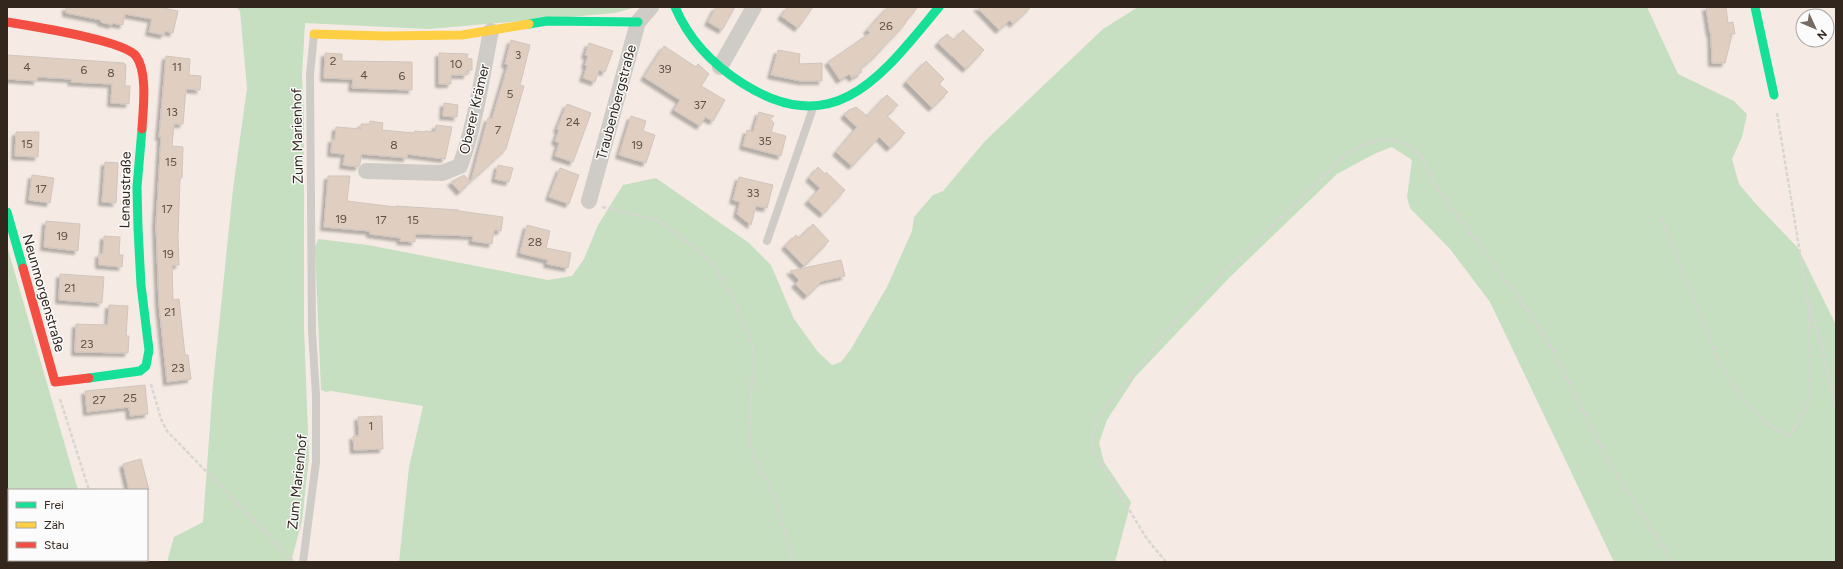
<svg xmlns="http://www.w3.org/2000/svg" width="1843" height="569" font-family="Figtree,sans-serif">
	<defs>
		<filter id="shadow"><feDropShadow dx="-3.5" dy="3.5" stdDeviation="1" flood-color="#0004"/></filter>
	</defs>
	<rect width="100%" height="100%" fill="#f5ebe4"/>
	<g fill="#c5dfc0">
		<polygon points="236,7 636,7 615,13 428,29 305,23 302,75 304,118 304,328 309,457 302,521 291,562 167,562 174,537 203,522 213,384 233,189 247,88 240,11"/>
		<polygon points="1138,7 1647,7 1678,74 1734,101 1747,114 1742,137 1732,159 1739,184 1755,203 1798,248 1836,325 1836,562 1614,562 1490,302 1450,249 1410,208 1407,197 1412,160 1392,147 1374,154 1337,174 1229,278 1135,377 1107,420 1099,443 1104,462 1131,502 1115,562 399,562 409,467 423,406 331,391 326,392 321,390 315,248 318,239 368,245 548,280 572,276 584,259 598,225 623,185 656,178 749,243 771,265 794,319 818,352 832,365 841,362 851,349 887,287 912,231 914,217 933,195 943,191 985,141 1103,29"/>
		<polygon points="7,246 78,490 9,490 9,560 99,560 100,562 7,562"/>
	</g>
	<g fill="#e0cec0" stroke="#d0c5be" filter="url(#shadow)">
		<polygon points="66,7 159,7 178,11 173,33 165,31 164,35 149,32 152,19 125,14 123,25 112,23 112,25 101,22 101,20 66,13"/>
		<polygon points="716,7 735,7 722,30 708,22"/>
		<polygon points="788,7 813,7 798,28 781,16"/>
		<polygon points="888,7 918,7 905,22 906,23 874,57 860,69 862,72 852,78 849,74 840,80 828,62 870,33 867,30"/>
		<polygon points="977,7 1031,7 1013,24 1010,20 999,30"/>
		<polygon points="1706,7 1726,7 1728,23 1733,22 1735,34 1730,34 1731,39 1725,63 1712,63 1711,33 1710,33"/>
		<polygon points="963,30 984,50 966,69 938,43 947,34 954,40"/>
		<polygon points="511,40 530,45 520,85 524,86 506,149 471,181 488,118 492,119 508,65 505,64"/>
		<polygon points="589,43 613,51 605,72 599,70 595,82 583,78 587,66 585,65 588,56 585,55"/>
		<polygon points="664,46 696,67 698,64 709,74 701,86 725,100 713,121 705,117 700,126 674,110 680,100 644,77"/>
		<polygon points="778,50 800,54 799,64 822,63 822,81 801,81 771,75"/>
		<polygon points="325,53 342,54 342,61 412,62 412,90 352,88 353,79 324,78"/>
		<polygon points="439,53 468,54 467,58 472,59 472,70 467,70 467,75 451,75 451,84 439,84"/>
		<polygon points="7,55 124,63 126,65 125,86 130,86 129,104 111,103 112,84 71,82 72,79 37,77 37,81 7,79"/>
		<polygon points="166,56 190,59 189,75 201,76 200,90 186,89 183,124 174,124 172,146 183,147 182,178 180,178 178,238 179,265 172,265 173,300 179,299 185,355 188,355 191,379 167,382 159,304 156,225 161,137 159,137"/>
		<polygon points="926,61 944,79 939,84 948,92 932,108 906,82"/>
		<polygon points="887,95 898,105 887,116 905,133 890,148 879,137 852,166 836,152 857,127 844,115 849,110 856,107 867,116"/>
		<polygon points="444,103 458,105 457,117 443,116"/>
		<polygon points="567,104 591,113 573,162 555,156 559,143 555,141 559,130 557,129"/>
		<polygon points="759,112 774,116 770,119 774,123 771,132 786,136 781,156 743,146 747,130 753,132"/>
		<polygon points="631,116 646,121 643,131 655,135 646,163 619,155"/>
		<polygon points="370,121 383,123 382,130 414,133 415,131 425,132 425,131 435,132 436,125 452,127 445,159 407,154 407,158 361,154 360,164 358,167 343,165 345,154 331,153 332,139 335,140 336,127 361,129 361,124 370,124"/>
		<polygon points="16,132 39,132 38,157 15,156"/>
		<polygon points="105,162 118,163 116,203 102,202"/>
		<polygon points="498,165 513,168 509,182 495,179"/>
		<polygon points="818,167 825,174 826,172 845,190 823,214 808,201 820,188 809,178"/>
		<polygon points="560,168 579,175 569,204 549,197"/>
		<polygon points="32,175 54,178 50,203 29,200"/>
		<polygon points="464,175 470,182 460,192 451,182"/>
		<polygon points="328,176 350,176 347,201 395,207 396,206 459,210 459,211 503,217 501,231 494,230 492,244 472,241 473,236 415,234 415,242 400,241 401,238 370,234 370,231 324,227"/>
		<polygon points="739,177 773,185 767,208 756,206 751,225 737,214 740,202 733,200"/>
		<polygon points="46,221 80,224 78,251 44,247"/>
		<polygon points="813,224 829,241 804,266 785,246 796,235 799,238"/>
		<polygon points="527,225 550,231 546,248 571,253 568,268 547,264 548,260 520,253"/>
		<polygon points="104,236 120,237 119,255 123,255 122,267 99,265 99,254 103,254"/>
		<polygon points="841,260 845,276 822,281 807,296 795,284 799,280 790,271"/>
		<polygon points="60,274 104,277 102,303 59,300"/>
		<polygon points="109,305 128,306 126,336 129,336 128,353 75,352 76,324 108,325"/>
		<polygon points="145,385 148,414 130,416 129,407 87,412 85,391"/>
		<polygon points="382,416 383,449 354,450 353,436 359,436 358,417"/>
		<polygon points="141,459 149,490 129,490 123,464"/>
	</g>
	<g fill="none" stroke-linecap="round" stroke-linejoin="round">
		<g stroke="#d8d5d3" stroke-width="2.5" stroke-dasharray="4 2" stroke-linecap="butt">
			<polyline points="1777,113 1808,302 1822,349 1836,408"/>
			<polyline points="602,207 657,220 682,237 711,262 733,298 753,346 749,445 777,503 793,562"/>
			<polyline points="1662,218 1717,358 1741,397 1767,424 1790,436 1808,403 1808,302"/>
			<polyline points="151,384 161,419 167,431 293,561"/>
			<polyline points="60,399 89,490"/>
			<polyline points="111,560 111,562"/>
			<path d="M1166,562L1147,539L1094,452C1090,438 1093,430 1098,417L1184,311L1344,157L1362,145L1380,140L1398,141L1410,147L1421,156L1438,190L1526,308L1554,352L1611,466L1672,562"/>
		</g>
		<g stroke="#cfccc8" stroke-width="8">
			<polyline points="767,241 813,108"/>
			<polyline points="303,562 316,462 316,395 312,331 310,75 314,34"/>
		</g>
		<g stroke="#cfccc8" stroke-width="16">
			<polyline points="720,67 754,7"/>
			<path d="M366,171L442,173L460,166C476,123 482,75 491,31"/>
			<polyline points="589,201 638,22 651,7"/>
		</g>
		<g stroke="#16e098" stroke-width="9">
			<path d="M675,7C689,40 712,64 742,83C836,143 883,74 939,7"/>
			<polyline points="1755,7 1774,95"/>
			<polyline points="529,24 547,21 638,22"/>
			<polyline points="7,212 23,268"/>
			<polyline points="89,378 140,371 146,366 149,350 141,285 138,228 137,187 142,129"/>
		</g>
		<polyline stroke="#ffcf43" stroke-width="9" points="314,34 384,36 462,35 529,24"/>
		<g stroke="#f24e42" stroke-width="9">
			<path d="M7,22C30,26 124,40 136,56C148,72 143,110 142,129"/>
			<polyline points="23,268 55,382 89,378"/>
		</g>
	</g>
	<g text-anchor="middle" stroke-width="3" stroke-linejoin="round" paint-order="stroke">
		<g font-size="12" fill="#5e5046">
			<text x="886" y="30">26</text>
			<text x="518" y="59">3</text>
			<text x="333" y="65">2</text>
			<text x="456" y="68">10</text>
			<text x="27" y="71">4</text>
			<text x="177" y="71">11</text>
			<text x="665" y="73">39</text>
			<text x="84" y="74">6</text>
			<text x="111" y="77">8</text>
			<text x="364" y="79">4</text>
			<text x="402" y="80">6</text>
			<text x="510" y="98">5</text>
			<text x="700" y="109">37</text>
			<text x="172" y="116">13</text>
			<text x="573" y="126">24</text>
			<text x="498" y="134">7</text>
			<text x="765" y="145">35</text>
			<text x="27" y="148">15</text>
			<text x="394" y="149">8</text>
			<text x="637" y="149">19</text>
			<text x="171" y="166">15</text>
			<text x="41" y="193">17</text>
			<text x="753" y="197">33</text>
			<text x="167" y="213">17</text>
			<text x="341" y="223">19</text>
			<text x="381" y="224">17</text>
			<text x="413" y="224">15</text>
			<text x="62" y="240">19</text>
			<text x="535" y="246">28</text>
			<text x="168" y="258">19</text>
			<text x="70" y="292">21</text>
			<text x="170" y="316">21</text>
			<text x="87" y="348">23</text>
			<text x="178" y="372">23</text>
			<text x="130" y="402">25</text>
			<text x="99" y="404">27</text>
			<text x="371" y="430">1</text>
		</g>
		<g font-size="14" fill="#32261d" stroke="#fbfbfb">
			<text transform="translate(616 102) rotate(-75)" y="5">Traubenbergstraße</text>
			<text transform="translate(474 109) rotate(-77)" y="5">Oberer Krämer</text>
			<text transform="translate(297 136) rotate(-91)" y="5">Zum Marienhof</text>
			<text transform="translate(125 190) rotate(-89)" y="5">Lenaustraße</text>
			<text transform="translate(44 293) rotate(74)" y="5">Neunmorgenstraße</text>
			<text transform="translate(297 482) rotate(-84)" y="5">Zum Marienhof</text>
		</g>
	</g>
	<rect width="1843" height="569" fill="none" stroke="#32261d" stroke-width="16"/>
	<rect x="8" y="489" width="140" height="72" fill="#fbfbfb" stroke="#aba6a2"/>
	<rect x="16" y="502" width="20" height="6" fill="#16e098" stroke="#aba6a2"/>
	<text x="44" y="509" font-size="12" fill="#32261d">Frei</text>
	<rect x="16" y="522" width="20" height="6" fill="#ffcf43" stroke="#aba6a2"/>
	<text x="44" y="529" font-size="12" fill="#32261d">Zäh</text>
	<rect x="16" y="542" width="20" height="6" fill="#f24e42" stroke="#aba6a2"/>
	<text x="44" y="549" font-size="12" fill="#32261d">Stau</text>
	<g transform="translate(1815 28) rotate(134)"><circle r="19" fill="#fbfbfb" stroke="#aba6a2"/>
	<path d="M0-3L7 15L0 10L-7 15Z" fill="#766b63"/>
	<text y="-6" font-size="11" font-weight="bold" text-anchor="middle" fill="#32261d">N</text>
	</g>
</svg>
